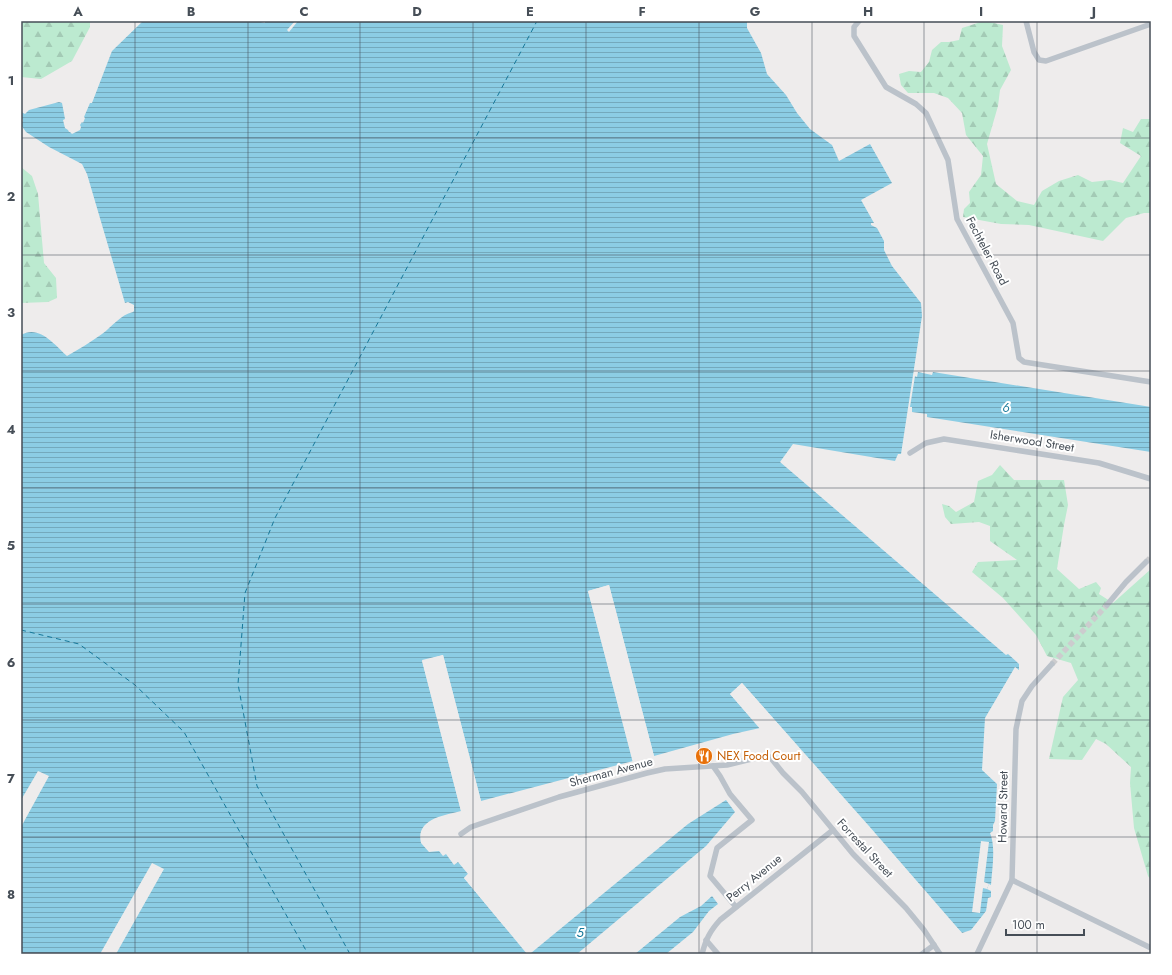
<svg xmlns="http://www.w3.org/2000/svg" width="1172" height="975" font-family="Jost,sans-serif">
	<defs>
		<pattern id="forest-firs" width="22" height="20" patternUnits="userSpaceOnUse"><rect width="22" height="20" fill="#bcead0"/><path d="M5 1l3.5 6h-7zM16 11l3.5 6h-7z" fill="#a3cab5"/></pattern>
		<pattern id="water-rules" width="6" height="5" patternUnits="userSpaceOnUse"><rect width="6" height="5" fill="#8ccde4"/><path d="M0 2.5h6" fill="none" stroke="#74a9bc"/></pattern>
	</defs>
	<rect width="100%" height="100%" fill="#eeecec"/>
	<g fill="url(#forest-firs)">
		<polygon points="21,21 90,21 90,27 72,61 41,79 21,77"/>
		<polygon points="984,21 1003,25 1002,46 1011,70 1000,90 998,106 987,144 996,184 1017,201 1034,205 1042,191 1059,181 1078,175 1092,182 1110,180 1123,183 1141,156 1120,143 1123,128 1133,132 1141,119 1151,119 1151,213 1144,213 1126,218 1103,241 1029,225 1001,224 963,217 964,209 970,203 969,192 981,175 983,156 966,135 962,113 948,98 934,93 908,93 901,85 899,74 909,71 921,72 929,62 932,50 941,42 949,42 959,40 962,28"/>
		<polygon points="21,167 32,176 38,194 44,263 56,278 57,298 48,302 21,303"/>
		<polygon points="1000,465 1014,480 1064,480 1068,505 1064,525 1057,569 1079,589 1096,582 1101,588 1099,594 1113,603 1151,569 1151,880 1148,876 1134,828 1130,783 1131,767 1106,744 1096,739 1082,760 1049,759 1063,697 1078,680 1071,663 1047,656 1036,635 1003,598 972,572 978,562 1017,560 990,541 990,526 979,522 951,524 945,517 942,504 949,506 956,512 974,502 978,481 992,475"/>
	</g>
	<g fill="url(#water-rules)">
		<path d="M143,21H256L265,23V21H295L287,30L289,32L298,21H747V28L761,53L767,74L786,95L797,113L810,129L832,145L839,161L870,144L892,183L861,200L874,223H871V225L877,228L884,241V250L892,266L921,303L922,316L901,454H898L895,461L793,444L780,462L1006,655L1008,654L1019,664V670L1015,667L985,718L982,770L997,784L995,821L993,825V831L990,833C996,847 992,869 991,885L989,884L987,889L991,891V897L988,898L986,911L971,930L962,933L955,926L742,683L730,694L760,728L733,734L654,756L609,585L588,591L633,761L481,801L443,655L422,661L461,811C445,815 415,819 421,843L429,852L439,851L443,856L446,854L454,865L458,862L468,874L464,878L527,954H116L164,869L152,863L100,954H23L21,952V827L49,776L38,771L21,800V335C39,324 55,345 67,356C79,349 91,342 102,334C113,326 120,315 133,312L134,311V305L128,302L125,303L87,174L82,164L49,147L26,132L21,125L23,120L21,118V112L25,114L29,110L59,102L62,103L65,119L63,120L65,128L68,130L69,132H70L72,134L80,130L81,127L80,125L82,122L83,123L85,118L84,117L90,103H92L112,51Z"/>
		<polygon points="918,372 932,375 933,372 1151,407 1151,452 927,417 927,414 912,412 912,407 910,407 915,376 917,377"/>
		<polygon points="726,800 735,812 706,846 577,954 532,954 531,953 688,824"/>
		<polygon points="712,896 718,904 709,911 693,932 666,954 635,954 680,917 701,906"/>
	</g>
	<g fill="#eeecec">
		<polygon points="609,585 654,756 654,758 652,756 608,588 590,592 635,761 633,763 588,591"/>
		<polygon points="443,655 481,801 481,803 479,802 442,657 425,662 463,813 461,811 422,660"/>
		<polygon points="742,683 869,826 962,933 960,933 954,927 742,686 732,694 761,727 761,730 730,694"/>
		<polygon points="981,841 989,842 984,882 989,884 987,889 983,888 980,913 972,912"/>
		<polygon points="468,874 470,876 467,878 505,925 504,926 464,878"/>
	</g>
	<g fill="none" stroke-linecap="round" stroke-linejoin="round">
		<g stroke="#16789a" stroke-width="1" stroke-dasharray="5 4" stroke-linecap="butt">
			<polyline points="21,630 79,644 135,685 184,732 308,954"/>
			<polyline points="350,954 257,786 238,684 245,593 275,518 537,21"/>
		</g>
		<g stroke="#ccccce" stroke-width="5.5" stroke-dasharray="5.5 3" stroke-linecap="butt">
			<polyline points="1146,562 1151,557"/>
			<polyline points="1052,664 1107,605"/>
		</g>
		<g stroke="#bbc2ca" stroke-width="5.5">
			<polyline points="859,21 854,27 854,36 886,87 916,104 926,113 948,160 957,219 1013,323 1019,358 1024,362 1151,382"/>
			<polyline points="1026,21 1034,52 1039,60 1046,61 1151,24"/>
			<polyline points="910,453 926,443 944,439 1099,463 1151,479"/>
			<polyline points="1107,605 1126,582 1146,562"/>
			<polyline points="713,766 720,776 730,794 752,820 717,848 710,876 736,907"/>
			<polyline points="461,834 471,827 559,797 647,773 665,769 727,765 760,757 770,757 783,773 802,792 853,854 906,908 924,930 940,954"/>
			<polyline points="1012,880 1151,948"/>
			<polyline points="706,940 718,954"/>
			<path d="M702,954C706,939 710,931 720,920L833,830"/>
			<polyline points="922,954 934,945"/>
			<polyline points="977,954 1012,880 1016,729 1022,701 1032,686 1052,664"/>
		</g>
	</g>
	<path fill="none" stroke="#464e57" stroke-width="1" stroke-opacity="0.55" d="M135,21V954M248,21V954M360,21V954M473,21V954M586,21V954M699,21V954M812,21V954M924,21V954M1037,21V954M21,138H1151M21,255H1151M21,371H1151M21,488H1151M21,604H1151M21,720H1151M21,837H1151"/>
	<defs>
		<symbol id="restaurant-disc" viewBox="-11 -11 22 22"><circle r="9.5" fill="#e8710a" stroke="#fff"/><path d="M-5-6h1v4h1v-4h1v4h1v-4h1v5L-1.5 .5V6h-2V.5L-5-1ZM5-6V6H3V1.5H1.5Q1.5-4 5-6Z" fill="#fff"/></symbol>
	</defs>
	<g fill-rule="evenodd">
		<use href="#restaurant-disc" x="694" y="746" width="20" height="20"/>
	</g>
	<g text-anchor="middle" stroke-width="4" stroke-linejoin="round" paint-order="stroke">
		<g font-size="12" fill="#464e57" stroke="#fff">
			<text transform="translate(987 251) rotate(62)" y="4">Fechteler Road</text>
			<text transform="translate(1032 441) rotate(9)" y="4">Isherwood Street</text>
			<text transform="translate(611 772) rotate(-15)" y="4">Sherman Avenue</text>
			<text transform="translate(1003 807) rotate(-89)" y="4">Howard Street</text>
			<text transform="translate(865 848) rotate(47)" y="4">Forrestal Street</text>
			<text transform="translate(754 878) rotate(-39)" y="4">Perry Avenue</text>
		</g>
		<g font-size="12" fill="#c56008" stroke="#fff" text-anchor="start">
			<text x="717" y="760">NEX Food Court</text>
		</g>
		<g font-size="13" font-style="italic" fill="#16789a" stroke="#fff">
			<text x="1006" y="412">6</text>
			<text x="580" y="937">5</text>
		</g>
	</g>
	<rect width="1172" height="975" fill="none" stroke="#ffffff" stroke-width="44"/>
	<path d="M1006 929v6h78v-6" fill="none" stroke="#464e57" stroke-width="2"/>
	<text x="1012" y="929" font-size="12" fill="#464e57" stroke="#ffffff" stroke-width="3" paint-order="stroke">100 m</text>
	<rect x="22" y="22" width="1128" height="931" fill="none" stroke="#464e57" stroke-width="1.5"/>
	<g font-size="13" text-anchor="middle" font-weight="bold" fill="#464e57">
		<text x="78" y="16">A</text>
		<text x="191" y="16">B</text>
		<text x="304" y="16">C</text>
		<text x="417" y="16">D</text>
		<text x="530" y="16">E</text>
		<text x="642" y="16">F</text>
		<text x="755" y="16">G</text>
		<text x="868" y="16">H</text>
		<text x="981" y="16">I</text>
		<text x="1094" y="16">J</text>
		<text x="11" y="85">1</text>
		<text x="11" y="201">2</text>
		<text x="11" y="317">3</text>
		<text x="11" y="434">4</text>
		<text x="11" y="550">5</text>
		<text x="11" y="667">6</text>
		<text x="11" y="783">7</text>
		<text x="11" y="899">8</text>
	</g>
</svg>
